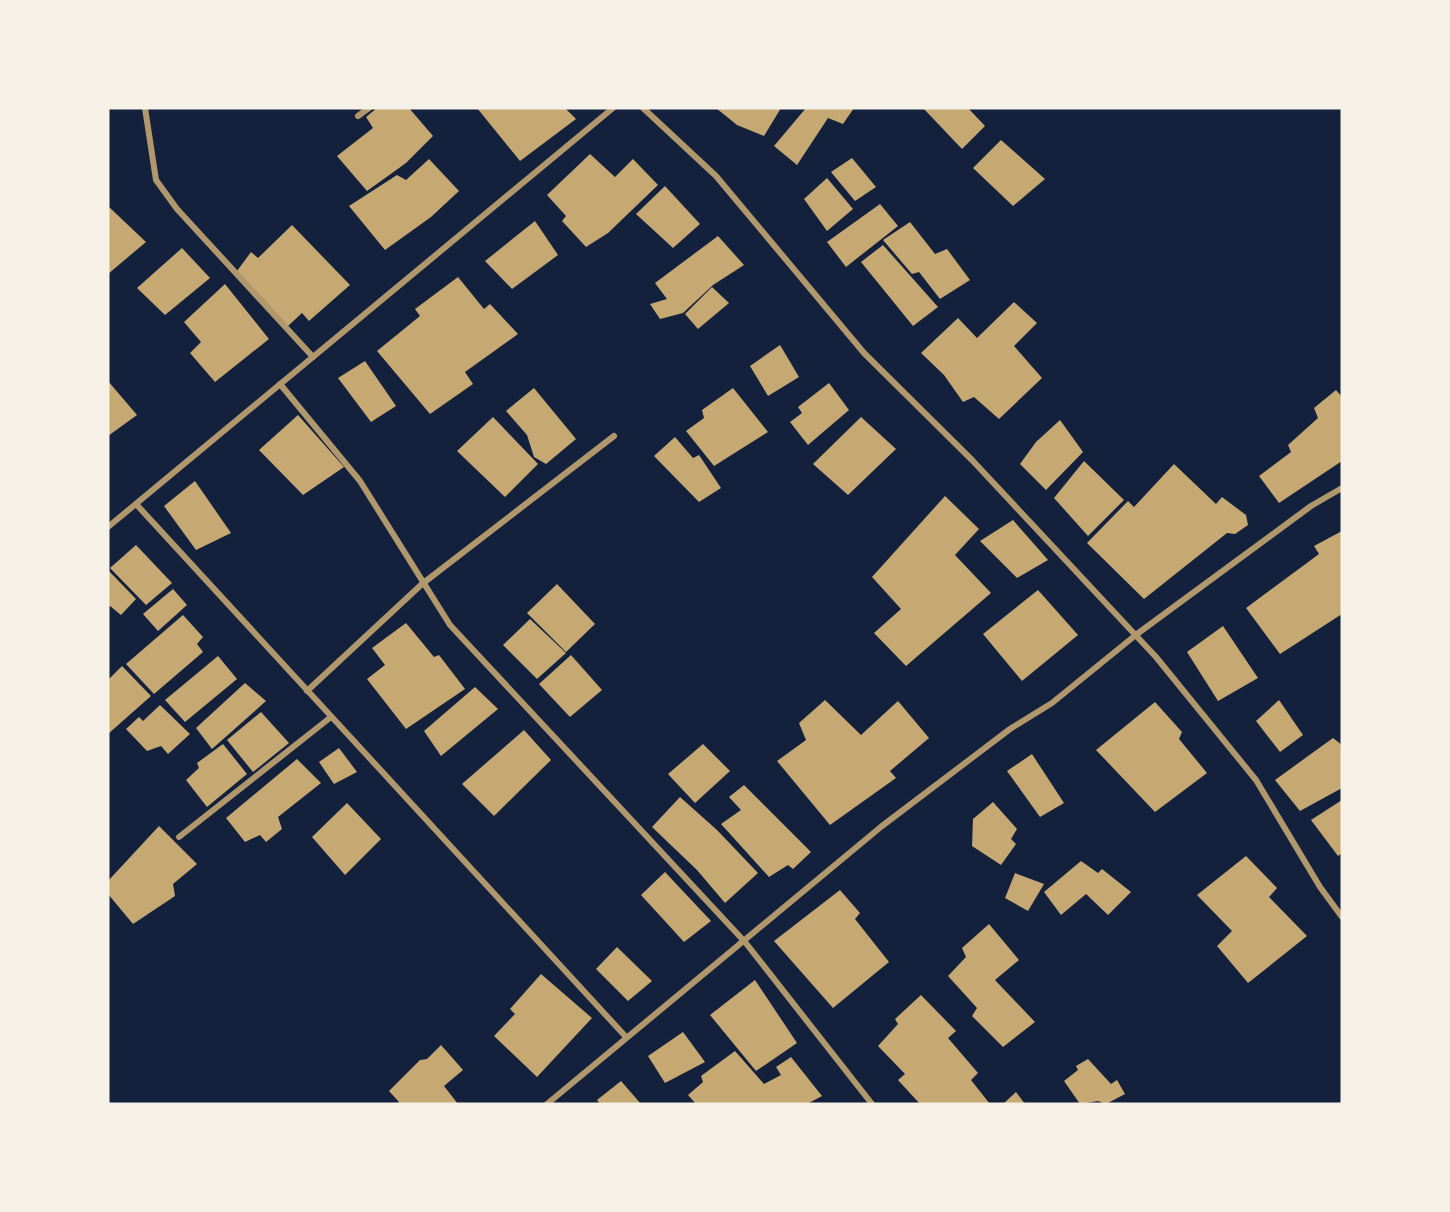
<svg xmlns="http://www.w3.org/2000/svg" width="1450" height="1212" font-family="'Roboto Condensed',sans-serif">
	<rect width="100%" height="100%" fill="#14213d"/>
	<g fill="#c6a872">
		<polygon points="377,108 409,108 433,136 406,163 367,191 337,156 373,128 366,117"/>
		<polygon points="477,108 565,108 576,119 520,161"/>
		<polygon points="716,108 781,108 764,136 737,125"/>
		<polygon points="806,108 854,108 843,124 828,118 797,165 774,146"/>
		<polygon points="923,108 968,108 985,126 962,149"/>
		<polygon points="1001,140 1045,179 1013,206 973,168"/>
		<polygon points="590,154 615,177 633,159 658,185 608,233 586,247 562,221 566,216 547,195"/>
		<polygon points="852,158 876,187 855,201 831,172"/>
		<polygon points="429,159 459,191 431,217 385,250 349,206 397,175 406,180"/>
		<polygon points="827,178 853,209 827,231 804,199"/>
		<polygon points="665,186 700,224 673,248 636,214"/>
		<polygon points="880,204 898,226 846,267 827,242"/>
		<polygon points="108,206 146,242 108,274"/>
		<polygon points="535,221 558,255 512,289 485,261"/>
		<polygon points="910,222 935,254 947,249 970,280 940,299 919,272 912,274 883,240"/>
		<polygon points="292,225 350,285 309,321 302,313 288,326 237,271 251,252 258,258"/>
		<polygon points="718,236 744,265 713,285 683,313 660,319 650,304 667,299 655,283"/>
		<polygon points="883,245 938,307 913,326 861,262"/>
		<polygon points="182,248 210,278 165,315 137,288"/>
		<polygon points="458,277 484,309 490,304 518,334 465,372 473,384 430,414 377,351 420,316 415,309"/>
		<polygon points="225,284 269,339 215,382 190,353 201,342 184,322"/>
		<polygon points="712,287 729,303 698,329 685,314"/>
		<polygon points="1014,302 1037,323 1014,346 1042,378 999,419 974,397 963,402 944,375 921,353 958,318 977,338"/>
		<polygon points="780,345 799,377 768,396 750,366"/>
		<polygon points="365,361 396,406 371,422 338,378"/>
		<polygon points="108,381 137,415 108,436"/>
		<polygon points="829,383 849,410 808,445 790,422 802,413 798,407"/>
		<polygon points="534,388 576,439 546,464 534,457 527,435 506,411"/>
		<polygon points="733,388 768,432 714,466 686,431 704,418 702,410"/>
		<polygon points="1336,390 1342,397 1342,461 1279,503 1259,476 1291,452 1288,445 1318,418 1314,408"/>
		<polygon points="298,415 344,467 303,495 259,450"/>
		<polygon points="493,417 538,464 505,497 457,451"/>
		<polygon points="861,417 896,449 848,495 813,464"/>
		<polygon points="1060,420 1083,452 1046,490 1020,464 1036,442"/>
		<polygon points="675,437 693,458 699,455 721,488 699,502 654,456"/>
		<polygon points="1084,461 1124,500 1088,536 1054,498"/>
		<polygon points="1174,464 1216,504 1222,497 1246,515 1248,525 1235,534 1227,533 1144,599 1087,543 1128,501 1134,507"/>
		<polygon points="195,481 231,533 196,550 164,506"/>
		<polygon points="945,496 979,529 955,555 991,593 906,666 874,633 901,609 872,577"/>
		<polygon points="1013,520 1048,560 1017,578 980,541"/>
		<polygon points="1342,531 1342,614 1280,654 1246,608 1319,554 1314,546"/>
		<polygon points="136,545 172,583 146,605 110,568"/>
		<polygon points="108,570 136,599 121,615 110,606 108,608"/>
		<polygon points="557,584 595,624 566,652 527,613"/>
		<polygon points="173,589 187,605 158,631 143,614"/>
		<polygon points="1038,590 1078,635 1022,681 983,634"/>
		<polygon points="183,615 203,637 197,644 203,652 154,694 126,664"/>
		<polygon points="530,619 566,653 537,679 503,645"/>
		<polygon points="406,623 434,657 439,655 465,689 406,729 367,679 385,665 372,648"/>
		<polygon points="1223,626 1258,678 1218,701 1187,652"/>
		<polygon points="571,655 602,690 570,717 539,684"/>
		<polygon points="218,656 237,679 185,722 165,700"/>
		<polygon points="122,666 151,696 108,734 108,680"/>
		<polygon points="245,683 266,701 212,749 196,728"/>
		<polygon points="475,687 498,709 441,756 424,731"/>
		<polygon points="825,700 861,735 898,701 929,738 890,771 896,778 830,825 777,761 806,740 799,723"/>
		<polygon points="1279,700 1303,735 1280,752 1256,721"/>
		<polygon points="1155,702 1182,732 1179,739 1207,773 1155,812 1096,750"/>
		<polygon points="160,705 190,734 168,754 161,746 147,751 126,729 139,717 143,721"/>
		<polygon points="261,712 289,743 253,772 227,740"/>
		<polygon points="524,730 551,760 494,816 462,784"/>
		<polygon points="1333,738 1342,745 1342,788 1300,811 1275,780"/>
		<polygon points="223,744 247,774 207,807 186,780 199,768 197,763"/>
		<polygon points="703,744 730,771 695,803 668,774"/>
		<polygon points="339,748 357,772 334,784 319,762"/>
		<polygon points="1032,754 1064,803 1040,817 1007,771"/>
		<polygon points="297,759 321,783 278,817 282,829 266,842 260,835 245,842 226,818"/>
		<polygon points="744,785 811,852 793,869 788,865 769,877 721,824 741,810 729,797"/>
		<polygon points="680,797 717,830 758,873 725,903 697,870 652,827"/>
		<polygon points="1342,800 1342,853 1338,856 1311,820"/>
		<polygon points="993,802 1017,829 1011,839 1016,844 1001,865 972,846 973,819"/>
		<polygon points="347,803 381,839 345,875 312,837"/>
		<polygon points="159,826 197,864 173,884 175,896 133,924 108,894 108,881"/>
		<polygon points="1246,856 1277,888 1269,897 1307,936 1248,983 1217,946 1232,931 1197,895"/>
		<polygon points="1081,861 1098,873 1102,869 1131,892 1108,915 1086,894 1061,915 1044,892"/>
		<polygon points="665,872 711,921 684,942 641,895"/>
		<polygon points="1015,873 1044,884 1028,911 1005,898"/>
		<polygon points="840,890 860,913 855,919 889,962 833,1008 774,941"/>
		<polygon points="989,924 1019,960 995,980 1035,1022 1003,1047 972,1016 977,1008 948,976 966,957 962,948"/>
		<polygon points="617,947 652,981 628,1001 596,969"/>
		<polygon points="541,974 592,1018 537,1077 494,1036 515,1014 510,1009"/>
		<polygon points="755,980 797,1043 756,1071 710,1015"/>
		<polygon points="921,995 956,1031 948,1038 978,1073 971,1080 990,1104 920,1104 898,1080 905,1074 878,1046 898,1024 895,1019"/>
		<polygon points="683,1032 705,1062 665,1083 648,1056"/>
		<polygon points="441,1045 463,1070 444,1086 458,1104 397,1104 399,1102 389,1091 420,1060 427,1059"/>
		<polygon points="735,1051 764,1084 781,1075 776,1067 791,1057 822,1096 807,1104 696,1104 688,1095 703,1082 701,1076"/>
		<polygon points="1088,1059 1111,1084 1117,1080 1125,1094 1106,1104 1098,1101 1080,1104 1064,1081 1078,1070 1076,1066"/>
		<polygon points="621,1081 641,1104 600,1104 597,1100"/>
		<polygon points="1016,1092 1025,1104 1003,1104"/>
	</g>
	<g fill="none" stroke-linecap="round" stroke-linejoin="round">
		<g stroke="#b1986c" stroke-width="6">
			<polyline points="145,108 156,180 177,209 313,357"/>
			<polyline points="643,108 716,176 864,353 972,460 1156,657 1256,780 1320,887 1342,917"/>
			<polyline points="358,116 369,108"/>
			<polyline points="280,384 360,481 450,625 745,942 872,1104"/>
			<polyline points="136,504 626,1037"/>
			<polyline points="108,527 613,108"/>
			<polyline points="307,691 422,584 614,436"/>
			<polyline points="179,837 331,717"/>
			<polyline points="547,1104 882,826 1010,729 1052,703 1137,634 1311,506 1342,488"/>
		</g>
	</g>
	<rect width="1450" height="1212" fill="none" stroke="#f6f1e7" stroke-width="219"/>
</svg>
